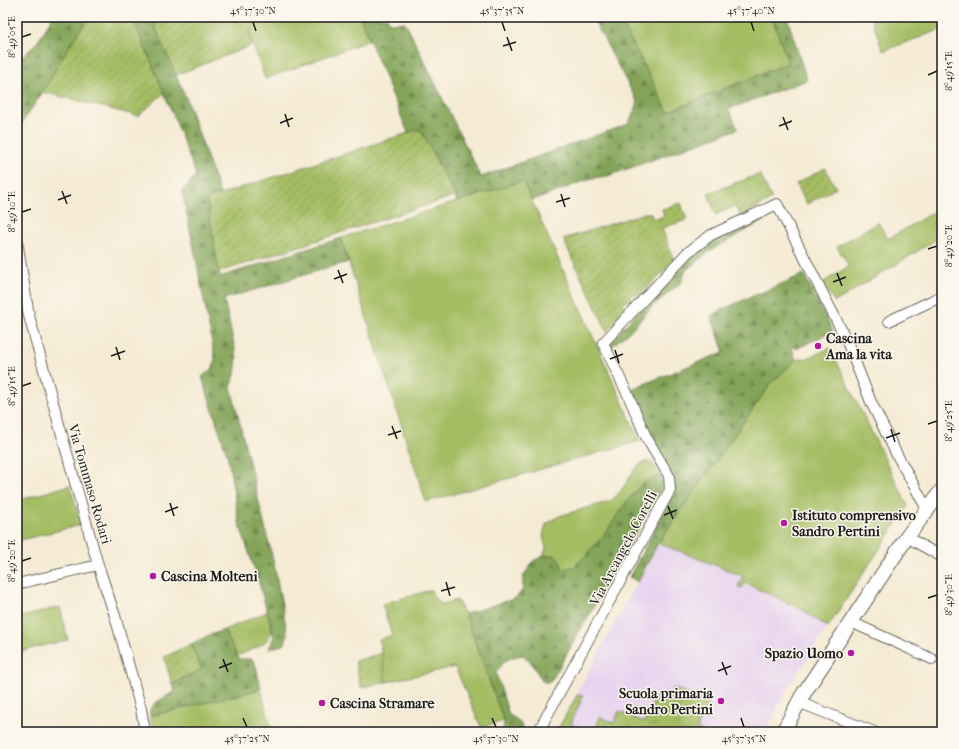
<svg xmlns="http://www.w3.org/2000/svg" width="959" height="749" font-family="'IM FELL French Canon',serif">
	<defs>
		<pattern id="forest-firs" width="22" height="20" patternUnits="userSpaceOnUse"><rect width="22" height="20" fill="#83a459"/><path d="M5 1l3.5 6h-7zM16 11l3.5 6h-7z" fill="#6a8549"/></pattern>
		<pattern id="park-tufts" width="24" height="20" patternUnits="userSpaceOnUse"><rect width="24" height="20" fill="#a4bd63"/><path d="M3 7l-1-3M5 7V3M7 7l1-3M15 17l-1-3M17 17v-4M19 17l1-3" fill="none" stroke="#8da255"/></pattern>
		<pattern id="garden-furrows" width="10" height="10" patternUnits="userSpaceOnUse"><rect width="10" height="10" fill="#a4bd63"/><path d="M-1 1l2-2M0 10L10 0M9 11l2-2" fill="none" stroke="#8da255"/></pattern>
	</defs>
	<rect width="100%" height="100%" fill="#fbf7ec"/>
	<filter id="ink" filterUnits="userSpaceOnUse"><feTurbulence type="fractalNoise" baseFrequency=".025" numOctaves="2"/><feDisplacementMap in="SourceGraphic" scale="8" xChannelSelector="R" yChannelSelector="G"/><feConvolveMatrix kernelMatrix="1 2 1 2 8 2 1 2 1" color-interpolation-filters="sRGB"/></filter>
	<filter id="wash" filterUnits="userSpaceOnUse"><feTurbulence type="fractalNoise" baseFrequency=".012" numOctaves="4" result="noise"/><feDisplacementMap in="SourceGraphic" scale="16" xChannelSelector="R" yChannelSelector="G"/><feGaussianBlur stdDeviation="0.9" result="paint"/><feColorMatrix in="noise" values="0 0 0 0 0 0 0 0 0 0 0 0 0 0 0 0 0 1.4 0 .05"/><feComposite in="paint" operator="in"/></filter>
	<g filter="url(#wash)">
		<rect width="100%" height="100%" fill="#f5ebd4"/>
		<polygon fill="#e7d2ef" points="830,348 908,506 793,680 777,708 766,732 556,732 658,543 772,382 796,360 804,358 805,359"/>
		<g fill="#a4bd63" stroke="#606c40">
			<polygon points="255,17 360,17 370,40 265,79 249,34 256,19"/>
			<polygon points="619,17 772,17 789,63 668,112"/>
			<polygon points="871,17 942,17 942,29 883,51"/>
			<polygon points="523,181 640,441 426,502 341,238"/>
			<polygon points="942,207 942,236 835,302 822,283 849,266 837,247 878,222 888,239"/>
			<polygon points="830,348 908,506 828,627 799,608 745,583 742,588 738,587 743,576 658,543 772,382 796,360 804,358 805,359"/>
			<polygon points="651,461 660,475 644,482 629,499 604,535 586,555 575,566 563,570 559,560 555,555 543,556 546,548 543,536 546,524 559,516 611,501 620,492 635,469 642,463"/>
			<polygon points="70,485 81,525 17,541 17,501"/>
			<polygon points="431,590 433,597 442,604 457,600 465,614 504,721 481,727 455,667 386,682 379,640 392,635 382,604"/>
			<polygon points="60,607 68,640 17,652 17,618"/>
			<path d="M267,612C269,616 272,622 272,627C273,644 250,650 237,656L224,630Z"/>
			<polygon points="261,689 272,731 153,732 150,716"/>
		</g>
		<g fill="url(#forest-firs)" stroke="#50603a">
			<polygon points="52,17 89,17 65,53 43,92 17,130 17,63 39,40"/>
			<polygon points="132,17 151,17 187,100 220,194 207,199 220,277 341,238 348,262 224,299 237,358 235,375 231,387 274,564 286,626 287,635 285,644 269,649 274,636 258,580 239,523 228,458 202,377 213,368 215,358 195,254 182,191 196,175 174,117"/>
			<polygon points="360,17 387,17 389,23 405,22 481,177 628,124 638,103 592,17 619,17 668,112 788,63 772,17 787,17 807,80 729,109 738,129 608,176 592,178 543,197 531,200 523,181 457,202 452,189 420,129 408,133"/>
			<polygon points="769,212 774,215 713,249 686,270 681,283 654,305 628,333 609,348 610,342 687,258 706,243 713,240 720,234"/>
			<polygon points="804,274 833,331 796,349 795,347 792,348 796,360 772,382 658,543 638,582 629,577 666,509 670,498 669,476 626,391 724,352 711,316 723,309"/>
			<path d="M660,475L663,485L553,678L547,683L542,681L532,664L523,655C507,658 505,660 496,673L509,715C518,719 522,723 523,732H503L504,721L465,614L516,598L523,589V577L533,561L543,556L555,555L559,560L563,570L575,566L586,555L604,535L629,499L644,482Z"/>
			<polygon points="224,630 239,659 252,659 256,666 261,689 150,716 150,709 155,703 175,691 172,684 201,669 191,644 207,636"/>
		</g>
		<g fill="url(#park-tufts)" stroke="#606c40">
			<polygon points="673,688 708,703 697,729 703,732 594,732 600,717 614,723 619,711 644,722 655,697 667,702"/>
			<polygon points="578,694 583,696 571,724 591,732 556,732"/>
		</g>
		<g fill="url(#garden-furrows)" stroke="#606c40">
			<polygon points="89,17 132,17 164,93 138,116 43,92 65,53"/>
			<polygon points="151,17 255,17 256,19 249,34 253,45 176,75"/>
			<polygon points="420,129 455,196 219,272 207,199"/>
			<polygon points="825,168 836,188 807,204 796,184"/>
			<polygon points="760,174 772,199 741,217 735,206 716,215 708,193"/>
			<polygon points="681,203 687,220 662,228 674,261 639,297 635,293 622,305 626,310 607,331 563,239 645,213 651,213 653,220 664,216 662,209"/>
			<polygon points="191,644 201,669 172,684 164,657"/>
			<polygon points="382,653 386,682 361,688 355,661"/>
		</g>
	</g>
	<g filter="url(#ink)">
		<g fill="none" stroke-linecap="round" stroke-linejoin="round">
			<defs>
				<g id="street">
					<polyline points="17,241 29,316 98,565 115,616 141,709 145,732"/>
					<polyline points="889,321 942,296"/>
					<polyline points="907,537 942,557"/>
					<polyline points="17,584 98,565"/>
					<polyline points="851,622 932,659"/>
					<polyline points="798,702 874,732"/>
					<polyline points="538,732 670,490 669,476 646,437 629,397 603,343 687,253 711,235 777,204 846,339 871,402 896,453 927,509"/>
				</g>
				<polyline id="secondary" points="783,732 802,696 907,537 942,490"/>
			</defs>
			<use href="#street" stroke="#68645c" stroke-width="12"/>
			<use href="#secondary" stroke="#68645c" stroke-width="16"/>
			<use href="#street" stroke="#fff" stroke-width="10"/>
			<use href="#secondary" stroke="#fff" stroke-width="14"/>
		</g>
	</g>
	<path fill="none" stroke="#1c1c1c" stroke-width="1.5" d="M253,22L256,31M502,22L505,31M751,22L754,31M22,37L31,34M507,37L512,51M503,46L516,42M928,75L937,71M285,114L289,127M783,117L788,130M280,123L293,118M779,126L792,121M62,191L67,204M561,194L565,207M58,200L71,195M556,202L570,198M22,212L31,209M928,249L937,246M338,270L343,283M837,273L842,286M334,279L347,274M833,282L846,277M116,347L120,360M615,350L619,363M111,356L125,351M610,359L623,354M22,386L31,383M928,424L937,421M392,426L397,439M891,429L895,442M388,435L401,431M886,438L900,433M170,503L174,516M668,506L673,519M165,512L178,507M664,515L677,510M22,561L31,558M446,582L450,596M441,591L455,587M928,598L937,595M223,659L228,672M722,662L727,675M219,668L232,663M718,671L731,666M243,718L247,727M492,718L496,727M741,718L744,727"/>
	<g fill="#b5179e" stroke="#fbf7ec" stroke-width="1.5">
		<circle cx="818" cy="346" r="4"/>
		<circle cx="784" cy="523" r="4"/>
		<circle cx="153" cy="576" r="4"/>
		<circle cx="851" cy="653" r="4"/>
		<circle cx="721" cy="701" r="4"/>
		<circle cx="322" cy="703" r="4"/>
	</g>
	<g text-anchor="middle" stroke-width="3" stroke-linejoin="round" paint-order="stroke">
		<g font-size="14" font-weight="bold" fill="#1c1c1c" stroke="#fbf7ec" text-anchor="start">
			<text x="826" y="343">Cascina<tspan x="826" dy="16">Ama la vita</tspan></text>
			<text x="792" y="520">Istituto comprensivo<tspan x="792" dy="16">Sandro Pertini</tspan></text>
			<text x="161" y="581">Cascina Molteni</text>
			<text x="843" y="658" text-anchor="end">Spazio Uomo</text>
			<text x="713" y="698" text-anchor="end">Scuola primaria<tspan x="713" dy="16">Sandro Pertini</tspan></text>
			<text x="330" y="708">Cascina Stramare</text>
		</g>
		<g font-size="14" fill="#1c1c1c" stroke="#fbf7ec">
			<text transform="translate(90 484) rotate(74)" y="5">Via Tommaso Rodari</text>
			<text transform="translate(623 548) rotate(-62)" y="5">Via Arcangelo Corelli</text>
		</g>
	</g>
	<rect width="959" height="749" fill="none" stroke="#fbf7ec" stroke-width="44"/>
	<rect x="22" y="22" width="915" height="705" fill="none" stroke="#1c1c1c" stroke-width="1.5"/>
	<g font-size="10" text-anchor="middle" fill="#1c1c1c">
		<text x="253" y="14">45°37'30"N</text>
		<text x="502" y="14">45°37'35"N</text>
		<text x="751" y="14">45°37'40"N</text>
		<text transform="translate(11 37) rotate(-90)" y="4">8°49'05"E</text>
		<text transform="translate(948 71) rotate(-90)" y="4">8°49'15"E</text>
		<text transform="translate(11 212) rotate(-90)" y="4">8°49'10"E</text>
		<text transform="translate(948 246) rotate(-90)" y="4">8°49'20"E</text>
		<text transform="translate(11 386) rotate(-90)" y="4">8°49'15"E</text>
		<text transform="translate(948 421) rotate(-90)" y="4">8°49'25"E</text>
		<text transform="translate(11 561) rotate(-90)" y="4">8°49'20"E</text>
		<text transform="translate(948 595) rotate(-90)" y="4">8°49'30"E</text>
		<text x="247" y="742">45°37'25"N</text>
		<text x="496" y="742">45°37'30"N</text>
		<text x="744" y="742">45°37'35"N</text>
	</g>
</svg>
